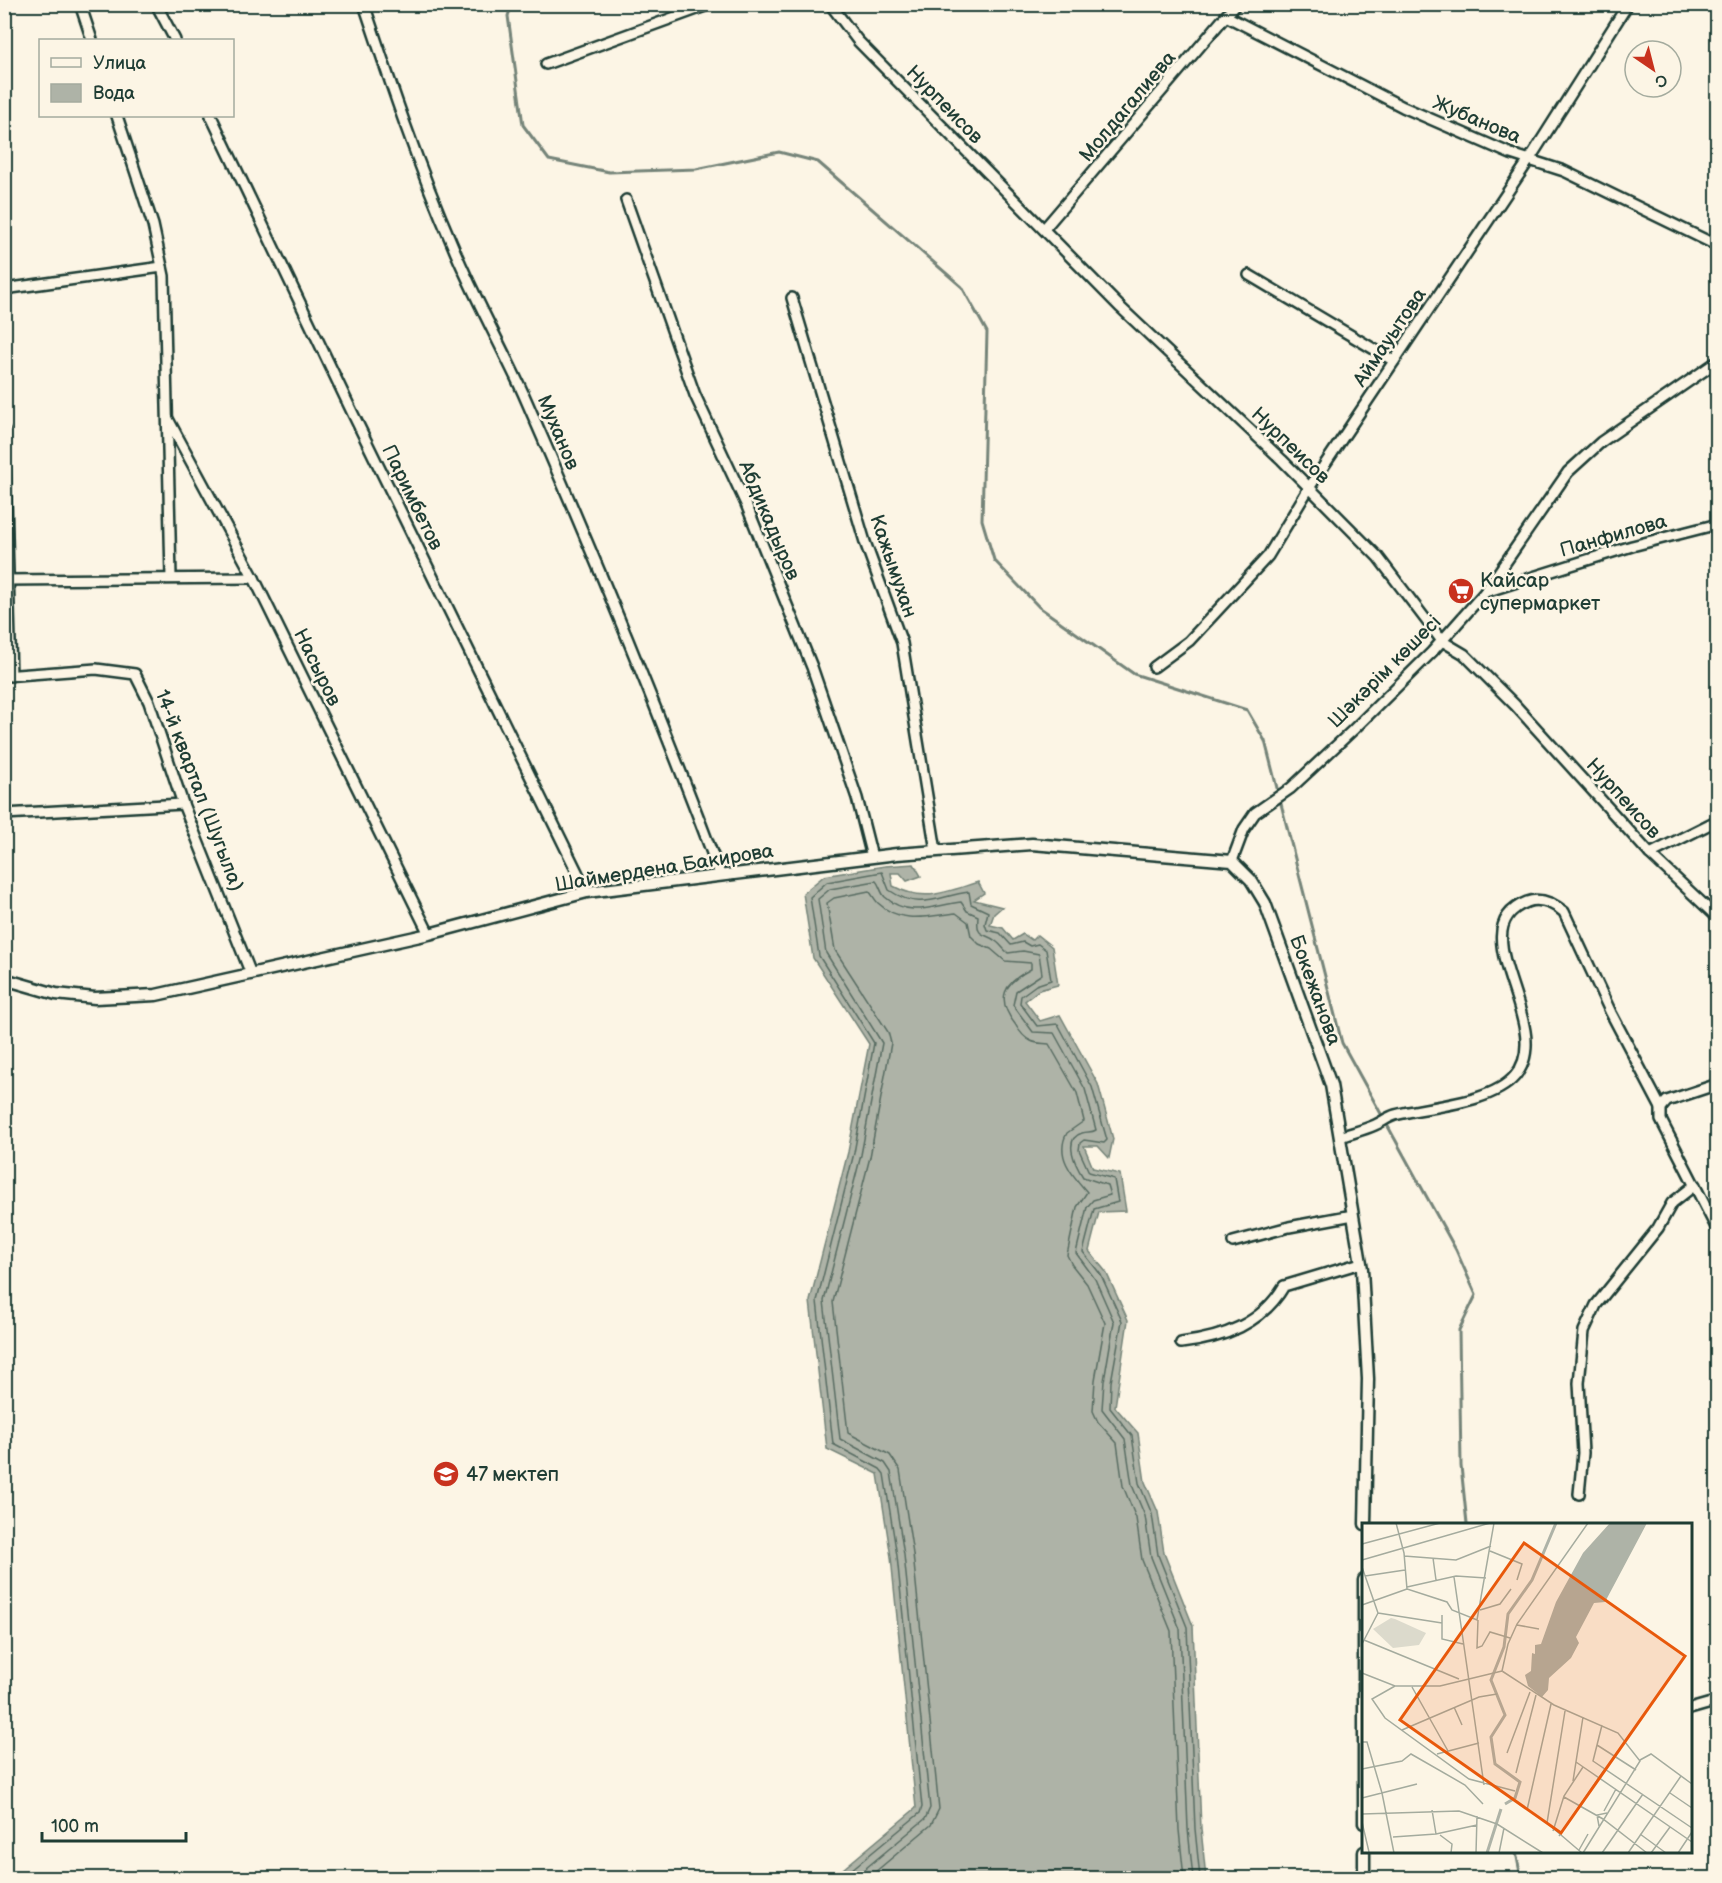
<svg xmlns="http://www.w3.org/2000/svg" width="1722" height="1883" font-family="'Balsamiq Sans',sans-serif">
	<rect width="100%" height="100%" fill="#fcf5e5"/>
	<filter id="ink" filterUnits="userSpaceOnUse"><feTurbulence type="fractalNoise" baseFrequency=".0167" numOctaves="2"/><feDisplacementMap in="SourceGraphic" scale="12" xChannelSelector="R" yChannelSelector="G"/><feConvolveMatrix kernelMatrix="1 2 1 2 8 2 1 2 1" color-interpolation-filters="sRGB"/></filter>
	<g filter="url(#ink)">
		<path fill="#aeb3a7" stroke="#758479" stroke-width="1.5" d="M914,864L921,876L907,881L900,873H891L893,886C924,903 946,892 978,882L984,893L974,900L1002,907L994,914L990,925L1003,928L1013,940L1023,934L1032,940L1037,935L1052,947L1058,985L1039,990L1025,1001L1040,1021L1060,1015L1098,1084L1113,1139L1109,1158L1098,1146H1084L1093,1168L1120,1174L1126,1211L1099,1212L1089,1251L1106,1272L1128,1320L1115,1407L1138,1433L1145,1482L1158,1512L1164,1553L1193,1626L1201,1829L1206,1878H845L843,1869L916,1808L891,1557L878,1474L827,1449L810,1301L848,1152L869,1044L813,958L803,893L824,876L885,866Z"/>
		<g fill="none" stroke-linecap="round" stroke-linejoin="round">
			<g stroke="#586c62" stroke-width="1.5">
				<path d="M851,1878V1870L920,1813L922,1807L897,1556L884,1474L880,1469L833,1444L817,1301L854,1153L874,1043L819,956L810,897L827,882L882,872L889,890C921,912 937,896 969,892L971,904L988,912L985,924L987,930L1000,933L1011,945L1023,942L1030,946L1038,944L1046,950L1051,980L1036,985L1021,996L1020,1003L1037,1026L1058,1024L1092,1087L1107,1140L1104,1143L1084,1140L1080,1143L1079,1150L1089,1172L1114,1179L1118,1202L1094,1209L1083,1252L1101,1275L1122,1321L1111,1382L1110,1408L1132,1436L1139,1483L1152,1514L1158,1555L1187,1627L1195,1829L1200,1878"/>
				<path d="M858,1878L860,1873L925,1819L930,1808L904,1555L891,1472L885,1463L840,1439L824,1301L861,1155L882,1043L826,953L818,899L830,889L876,881C880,885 880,892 885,897C910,919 934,905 961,902L967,911L978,916C976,940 984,931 997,942C1001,945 1003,949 1008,953L1023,951L1039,954L1042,974L1016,991L1013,1005L1033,1032L1054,1033L1085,1089L1096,1130C1091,1133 1088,1131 1082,1133C1062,1139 1076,1166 1083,1177L1107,1185L1110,1195L1093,1200L1087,1207L1076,1253L1095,1279L1114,1322L1104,1381L1102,1409L1125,1439L1132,1485L1145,1516L1151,1557L1180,1629L1188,1829L1193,1878"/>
				<path d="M868,1878L931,1825L939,1809L913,1554L900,1470L890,1455L848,1433L833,1302L870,1157L891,1043L888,1032L835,950L827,903L834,898L869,891C872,894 874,899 878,903C901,925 929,916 956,913L968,922L971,936L979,944L991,949L1005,961L1031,963V969C1004,983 995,998 1015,1024C1019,1031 1024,1038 1031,1041C1037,1044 1044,1043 1049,1044L1077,1093L1084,1121L1067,1133C1054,1156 1074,1177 1087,1192L1077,1207L1067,1255L1072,1265L1087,1284L1105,1323L1095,1380L1093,1411L1098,1422L1117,1443L1123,1486L1136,1518L1142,1560L1171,1631L1179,1830L1184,1878"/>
			</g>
			<g stroke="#758479" stroke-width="3">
				<polyline points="512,4 508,16 523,125 549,160 609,172 696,169 779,152 818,162 962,287 987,332 982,520 994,560 1039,607 1134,674 1247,710 1265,741 1342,1043 1456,1250 1476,1295 1459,1330 1461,1466 1467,1524"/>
				<polyline points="1516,1852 1521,1878"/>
			</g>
			<defs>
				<g id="minor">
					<polyline points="80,4 92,40"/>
					<polyline points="156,4 175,40"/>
					<path d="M364,4C391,85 418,166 452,244C473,295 500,343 523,393C593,552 659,712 720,874"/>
					<polyline points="830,4 858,41 1121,308 1282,460 1378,557 1442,641 1464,654 1515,705 1650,854 1718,918"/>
					<polyline points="1226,16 1403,107 1511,154 1564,171 1718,246"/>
					<polyline points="546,64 711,4"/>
					<polyline points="117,116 153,225 164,276 171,578"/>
					<polyline points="211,116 353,414 587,892"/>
					<polyline points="626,200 695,395 746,504 812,667 857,798 872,857"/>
					<polyline points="1044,229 1236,4"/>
					<polyline points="1249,275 1394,361"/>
					<polyline points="4,289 162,267"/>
					<polyline points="792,298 865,542 902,643 936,851"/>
					<polyline points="168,419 254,578 429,934"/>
					<polyline points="4,431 11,676"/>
					<polyline points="4,580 254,578"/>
					<polyline points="1485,592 1632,546 1718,524"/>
					<polyline points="1154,667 1189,641 1268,556 1309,488 1529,160 1628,4"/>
					<polyline points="4,676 96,669 135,674 149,702 183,804 251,974"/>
					<polyline points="4,814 183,804"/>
					<polyline points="1650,854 1718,820"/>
					<polyline points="1232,861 1244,829 1255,813 1291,788 1353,730 1432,652 1485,592 1568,472 1601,442 1718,361"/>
					<polyline points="1718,1084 1667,1101 1661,1108 1661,1120 1718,1231"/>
					<path d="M1340,1137C1351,1133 1364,1130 1375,1125C1382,1122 1388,1117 1395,1115C1429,1106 1491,1104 1515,1076C1558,1027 1457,929 1527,902C1541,897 1553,903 1564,912L1611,1013L1661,1108"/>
					<polyline points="1233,1242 1289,1227 1353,1215"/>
					<path d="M1181,1343C1223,1338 1262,1324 1284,1286L1361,1263"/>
					<polyline points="1579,1494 1583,1453 1579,1383 1584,1331 1596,1305 1658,1228 1672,1203 1695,1185"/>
					<polyline points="1690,1709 1718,1701"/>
				</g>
				<g id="tertiary">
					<polyline points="4,979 56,994 95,998 156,995 429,934 587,892 897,854 1032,844 1232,861 1251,880 1265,903 1331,1085 1362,1269 1368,1379 1365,1524"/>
					<polyline points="1364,1580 1364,1823"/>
					<polyline points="1364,1852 1364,1878"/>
				</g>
			</defs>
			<use href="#minor" stroke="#1f3d34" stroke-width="14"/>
			<use href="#tertiary" stroke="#1f3d34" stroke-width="15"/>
			<use href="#minor" stroke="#fcf5e5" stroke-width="9"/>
			<use href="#tertiary" stroke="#fcf5e5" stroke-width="10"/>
		</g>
	</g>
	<defs>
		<symbol id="supermarket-disc" viewBox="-11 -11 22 22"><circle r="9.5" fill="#c8321e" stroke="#fcf5e5"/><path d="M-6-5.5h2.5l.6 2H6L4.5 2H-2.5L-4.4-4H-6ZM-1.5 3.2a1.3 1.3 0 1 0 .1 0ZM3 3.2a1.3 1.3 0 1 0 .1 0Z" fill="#fff"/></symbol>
		<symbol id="school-disc" viewBox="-11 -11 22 22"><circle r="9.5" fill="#c8321e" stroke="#fcf5e5"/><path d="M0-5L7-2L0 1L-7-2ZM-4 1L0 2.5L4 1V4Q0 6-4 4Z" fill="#fff"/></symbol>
	</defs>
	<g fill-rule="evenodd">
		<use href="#supermarket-disc" x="1446" y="576" width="30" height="30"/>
		<use href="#school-disc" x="431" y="1459" width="30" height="30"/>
	</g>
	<g text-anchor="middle" stroke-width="5" stroke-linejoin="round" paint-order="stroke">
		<g font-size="20" fill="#1f3d34" stroke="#fcf5e5">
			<text transform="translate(945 104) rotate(46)" y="7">Нурпеисов</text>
			<text transform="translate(1127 106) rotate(-50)" y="7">Молдагалиева</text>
			<text transform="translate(1477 119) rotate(23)" y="7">Жубанова</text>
			<text transform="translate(1389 337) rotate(-56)" y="7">Аймауытова</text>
			<text transform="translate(559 432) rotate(67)" y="7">Муханов</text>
			<text transform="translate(1291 445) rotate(44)" y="7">Нурпеисов</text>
			<text transform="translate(413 497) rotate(64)" y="7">Паримбетов</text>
			<text transform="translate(770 520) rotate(67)" y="7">Абдикадыров</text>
			<text transform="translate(1613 535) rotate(-16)" y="7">Панфилова</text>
			<text transform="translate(894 566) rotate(71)" y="7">Кажымухан</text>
			<text transform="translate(318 667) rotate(64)" y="7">Насыров</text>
			<text transform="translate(1384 671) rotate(-45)" y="7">Шәкәрім көшесі</text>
			<text transform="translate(200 790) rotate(69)" y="7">14-й квартал (Шугыла)</text>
			<text transform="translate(1624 798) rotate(48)" y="7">Нурпеисов</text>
			<text transform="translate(664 867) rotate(-9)" y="7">Шаймердена Бакирова</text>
			<text transform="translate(1316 990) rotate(70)" y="7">Бокежанова</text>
		</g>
		<g font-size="20" fill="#1f3d34" stroke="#fcf5e5" text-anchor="start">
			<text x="1480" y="587">Кайсар<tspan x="1480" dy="23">супермаркет</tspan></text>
			<text x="466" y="1481">47 мектеп</text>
		</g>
	</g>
	<g transform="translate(1362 1523)">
		<rect width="330" height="330" fill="#fcf5e5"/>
		<path d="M29,95L33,96L64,110L57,122L31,125L11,106Z" fill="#dcdacc"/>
		<path d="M248,0H285L243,79L232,80L214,114L217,120L209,135L187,155L186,167L180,174L166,163L163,152L169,148L170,130L173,131V122L179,121L194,79L221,30Z" fill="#aeb3a7"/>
		<path fill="none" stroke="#aeb3a7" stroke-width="3" d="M143,281L153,275L158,259L133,241L129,214L143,192L129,157L142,124L146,91L170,57L194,0M125,330L139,286"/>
		<path fill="none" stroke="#a4ab9e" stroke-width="1.5" d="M34,0L42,30L45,66L85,79L90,87L115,97L132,0M0,21L78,0M128,28L160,41L155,57M42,33L94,37L129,23M71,35L74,57M0,37L128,0M0,44L16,90M3,53L43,47M92,54L122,262M45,64L94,53L124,55M0,82L45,66M118,87L138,81L149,66M16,90L80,100M80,92V116L101,121M116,97L115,125L120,123L128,109L148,115M155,102L177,106M2,117L97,156M0,121L16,90M140,148L192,182L256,210L278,238L221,330M140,148L146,121L155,101L226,0M0,150L33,163H78L140,148M33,163L10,176L23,195L107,256L153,268M50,164L86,228M92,184L100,202M203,188L185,300L220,330M240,202L231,238L330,305M40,207L117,174L135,171M0,219H5L20,270L32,330M235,222L274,247M145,230L168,169M75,231L117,220M278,237L289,231L330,261M214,239L330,319M0,246L40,238L49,231L103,262L121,281M154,250L174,172M211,258L221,194M308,270L330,285M202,274L241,296L285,330M0,275L55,261M70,287L74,311M165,287L189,181M242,288L254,266M0,291L97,288L135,301L181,330M0,299L7,329M237,303L235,292L245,290M191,308L202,273L221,244M278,311L304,330M78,312L90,321L89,330M197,313L243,246M31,314L74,311L115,302M217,327L226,311M114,330L115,293M137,330L142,305M240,330L281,271M266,330L319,253M289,330L308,304M316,330L330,309"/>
		<path fill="#e8590c" fill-opacity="0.15" stroke="#e8590c" stroke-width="3" d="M162,20L323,133L199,310L38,197Z"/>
		<rect width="330" height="330" fill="none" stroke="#1f3d34" stroke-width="3"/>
	</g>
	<rect width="1722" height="1883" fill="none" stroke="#fcf5e5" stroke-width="24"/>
	<rect x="12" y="12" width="1698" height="1859" fill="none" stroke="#1f3d34" stroke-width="2" filter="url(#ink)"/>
	<rect x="39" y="39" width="195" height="78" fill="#fcf5e5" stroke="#a4ab9e" stroke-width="1.5"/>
	<rect x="51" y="58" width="30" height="9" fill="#fcf5e5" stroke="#a4ab9e" stroke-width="1.5"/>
	<text x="93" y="69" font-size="18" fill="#1f3d34">Улица</text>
	<rect x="51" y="84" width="30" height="18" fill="#aeb3a7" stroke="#a4ab9e" stroke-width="1.5"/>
	<text x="93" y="99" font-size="18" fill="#1f3d34">Вода</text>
	<g transform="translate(1653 69) rotate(145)"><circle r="28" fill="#fcf5e5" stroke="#a4ab9e" stroke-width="1.5"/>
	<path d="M0-4.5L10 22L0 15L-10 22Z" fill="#c8321e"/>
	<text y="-9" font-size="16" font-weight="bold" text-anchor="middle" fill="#1f3d34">С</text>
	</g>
	<path d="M42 1832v9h144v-9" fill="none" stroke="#1f3d34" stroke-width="3"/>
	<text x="51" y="1832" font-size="18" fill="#1f3d34" stroke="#fcf5e5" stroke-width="4.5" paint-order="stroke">100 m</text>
</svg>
